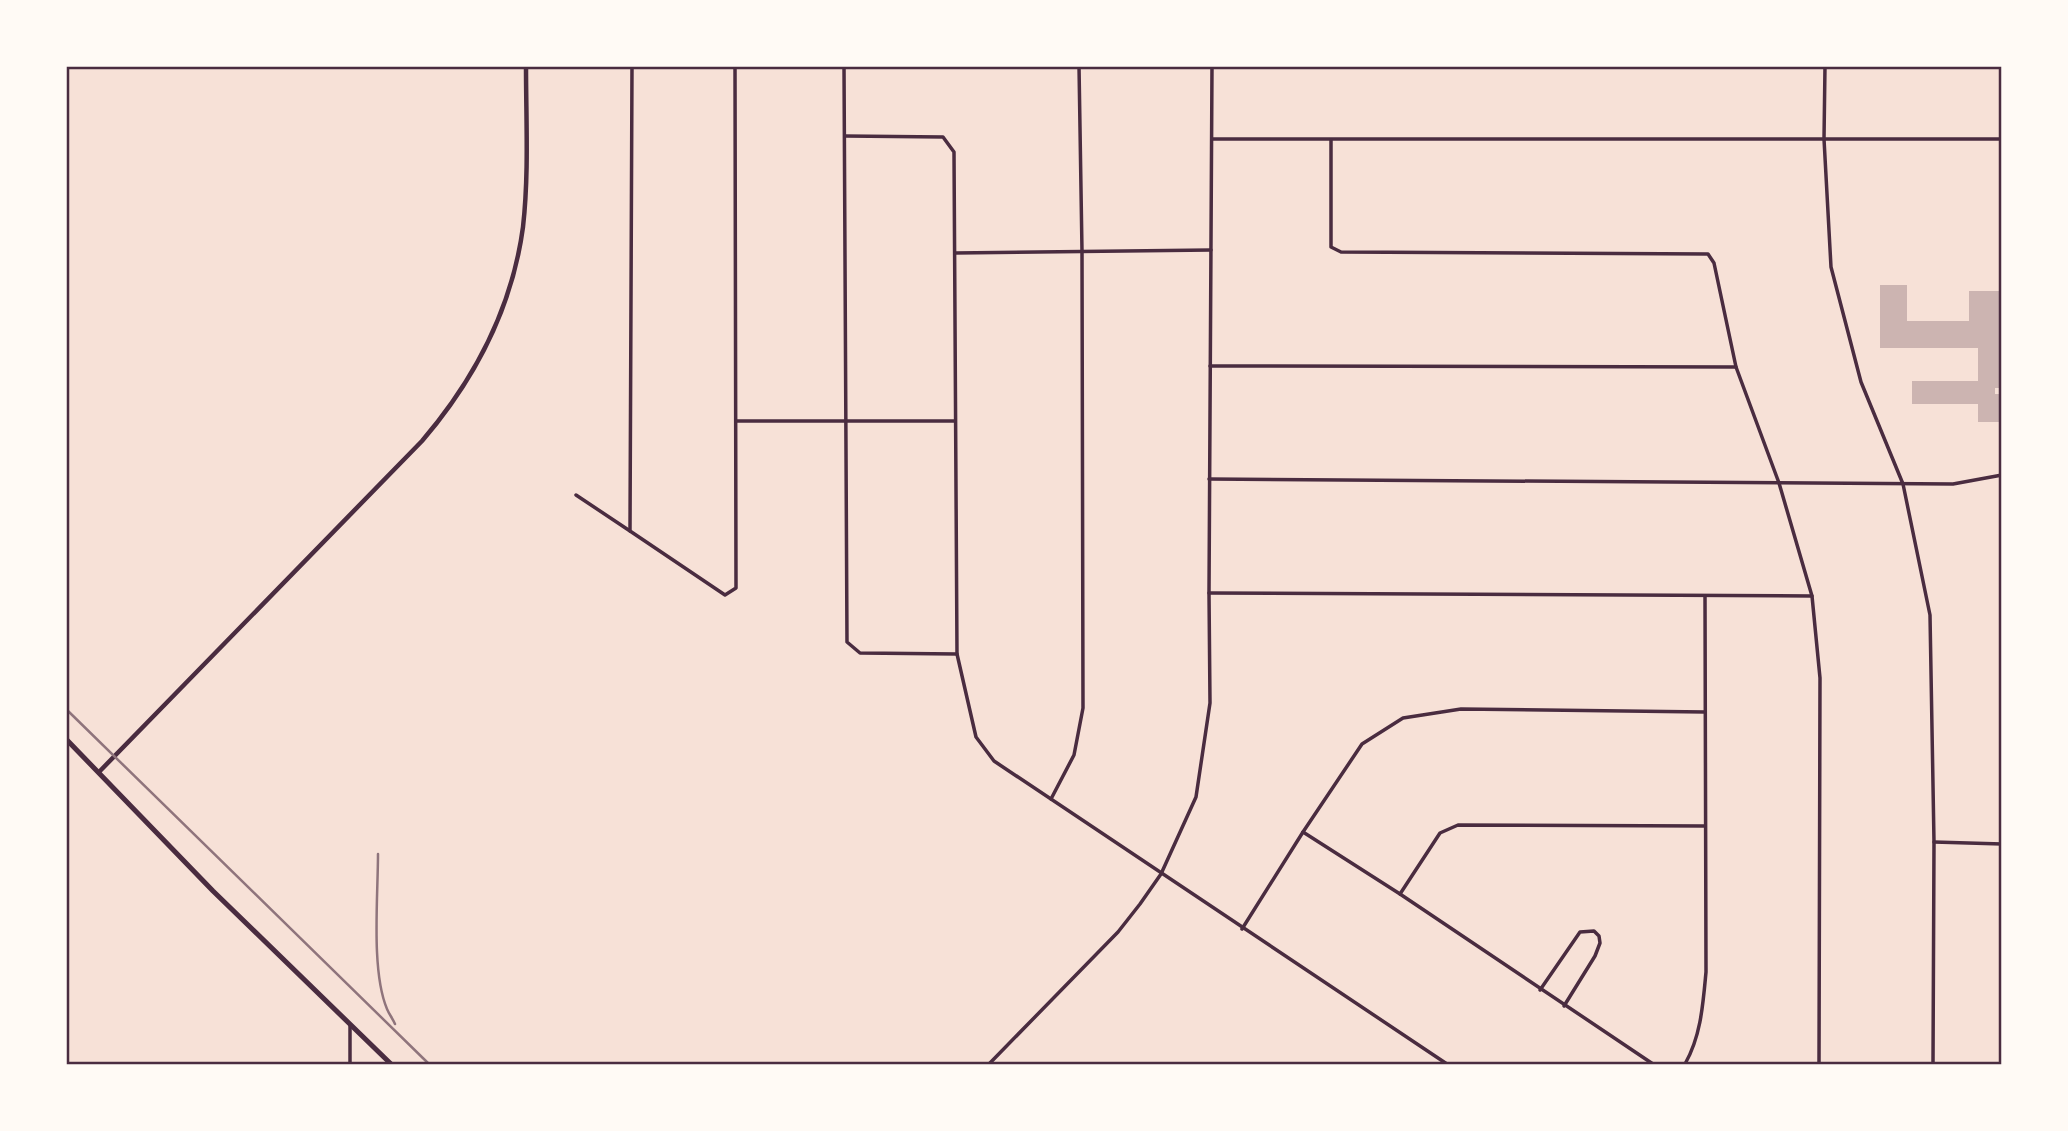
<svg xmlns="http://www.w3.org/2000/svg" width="2068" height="1131" font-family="'DejaVu Sans',sans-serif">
	<rect width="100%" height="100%" fill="#f7e1d7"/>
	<polygon fill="#ccb4b1" points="1880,285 1907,285 1907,321 1969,321 1969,291 2002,291 2002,350 1999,350 1999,388 1995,388 1995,394 2002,394 2002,422 1978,422 1978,404 1912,404 1912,381 1978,381 1978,348 1880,348"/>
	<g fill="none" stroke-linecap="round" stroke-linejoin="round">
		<g stroke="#4a2c40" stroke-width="3.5">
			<polyline points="632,66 630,531 725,595 736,588 735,66"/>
			<polyline points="844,66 847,642 860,653 957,654"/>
			<polyline points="1825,66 1824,139 1831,267 1861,382 1903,484 1930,615 1934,842 1933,1064"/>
			<polyline points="845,136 943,137 954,152 957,654 976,737 994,761 1447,1064"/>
			<polyline points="1212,139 2002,139"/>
			<polyline points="1331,140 1331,247 1341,252 1708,254 1714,263 1736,367 1779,483 1812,596 1820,678 1819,1064"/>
			<polyline points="955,253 1211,250"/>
			<polyline points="1210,366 1736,367"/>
			<polyline points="736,421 954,421"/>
			<polyline points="1209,479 1953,484 2002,475"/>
			<polyline points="576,495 630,531"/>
			<polyline points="1209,593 1812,596"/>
			<polyline points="1051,799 1074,755 1083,708 1082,251 1079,66"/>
			<polyline points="1303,832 1400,894 1653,1064"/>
			<polyline points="1934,842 2002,844"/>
			<polyline points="1400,894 1440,833 1458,825 1705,826"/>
			<polyline points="1242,929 1303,832 1362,744 1403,718 1461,709 1705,712"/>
			<polyline points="1540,990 1580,932 1594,931 1599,936 1600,943 1595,956 1564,1006"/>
			<polyline points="350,1025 350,1064"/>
			<polyline points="989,1064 1118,932 1140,904 1161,874 1196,797 1210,703 1209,593 1212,66"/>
			<path d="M1685,1064C1701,1036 1703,1004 1706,972L1705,597"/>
		</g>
		<path stroke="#4a2c40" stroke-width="4.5" d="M99,772L422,441C475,379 512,309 523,227C529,174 526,120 526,66"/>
		<polyline stroke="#4a2c40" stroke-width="5" points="66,739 213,891 391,1064"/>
		<g stroke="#8f747c" stroke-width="2.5">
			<polyline points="66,709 429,1064"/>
			<path d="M378,854C378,897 371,971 387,1009C389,1014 393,1019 395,1024"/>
		</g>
	</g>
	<rect width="2068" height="1131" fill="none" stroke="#fffaf5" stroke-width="136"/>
	<rect x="68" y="68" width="1932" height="995" fill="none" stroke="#4a2c40" stroke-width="2.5"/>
</svg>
